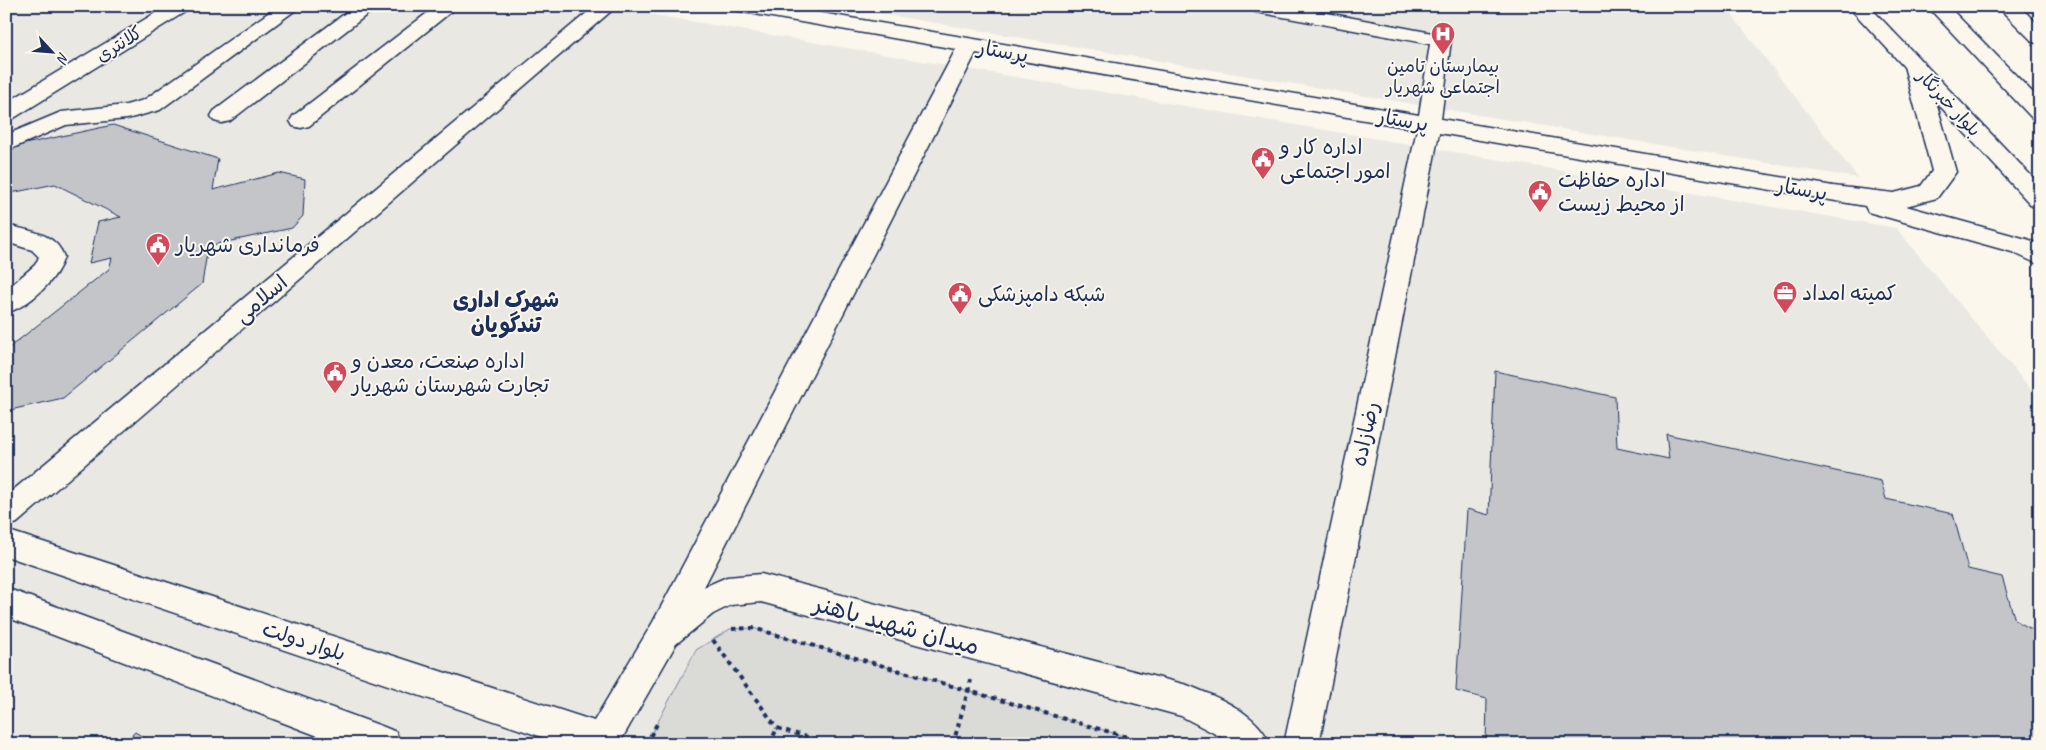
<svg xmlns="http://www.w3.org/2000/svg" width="2046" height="750" font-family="Caveat,'Playpen Sans Arabic',sans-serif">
	<rect width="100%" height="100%" fill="#fbf7ec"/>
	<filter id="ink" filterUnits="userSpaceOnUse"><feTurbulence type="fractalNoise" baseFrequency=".02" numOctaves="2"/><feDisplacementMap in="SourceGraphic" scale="10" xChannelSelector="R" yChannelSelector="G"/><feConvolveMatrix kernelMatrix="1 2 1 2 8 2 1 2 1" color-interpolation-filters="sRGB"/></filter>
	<g filter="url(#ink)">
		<g fill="#eae8e2">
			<polygon points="6,6 602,6 1896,228 2040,400 2040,744 6,744"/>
			<polygon points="835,6 1725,6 1858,178 1413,104"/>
		</g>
		<polygon fill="#dadad7" stroke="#7a849a" points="753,628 1151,744 646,744 696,650 730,629"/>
		<g fill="#c3c5c9" stroke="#1b2f5e">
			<polygon points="113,125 218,159 213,190 279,173 305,179 303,216 292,228 208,246 202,284 63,398 6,411 6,350 109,269 112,258 89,263 98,222 121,217 55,184 6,194 6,148"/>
			<polygon points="1495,371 1615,397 1617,448 1669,459 1666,434 1881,481 1886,499 1953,514 1968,569 2002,577 2015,620 2033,630 2040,652 2040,744 1486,744 1487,699 1456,691 1467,509 1489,515"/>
			<polygon points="135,732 155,744 123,744"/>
		</g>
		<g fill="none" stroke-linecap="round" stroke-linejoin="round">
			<defs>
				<g id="minor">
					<polygon points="167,6 191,6 188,10 14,118 6,120 6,103"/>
					<polygon points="278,6 301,6 160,110 127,119 66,125 6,151 6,135 61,112 126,105 144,100"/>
					<polygon points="355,6 378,6 230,121 222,123 214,121 211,116 214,111"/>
					<polygon points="595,6 617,6 17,523 6,527 6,496"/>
					<path d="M733,6H780L1419,115L1430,44L1256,12L1249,10L1246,6H1290L1448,36L1451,40L1441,119L1833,186L1894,193L1921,186L1932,171L1904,66L1907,61L1915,60L1923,61L1926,66L1956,172L1937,198L1906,206L2030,240L2040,245V265L2012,252L1868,212L1865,206L1439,133L1319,744H1284L1417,129L976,53L704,587L727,577L761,574L1187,685C1217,697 1257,712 1270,744H1229L1223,738L1181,716L761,602L731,605L713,614L676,644L619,744H563L6,556V530L594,721L653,622L956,49L743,12L736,10Z"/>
					<polygon points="435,7 447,6 452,11 309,126 301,128 293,126 290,121 293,116"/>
					<path d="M6,225C28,231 56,232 64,257C57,280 30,306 6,313V290L35,265L39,257L32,250L6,242Z"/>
					<polygon points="6,588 384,727 396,732 401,744 339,744 6,617"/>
				</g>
				<g id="highway">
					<polygon points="1848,6 1869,6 2040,185 2040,208 2032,206"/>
					<polygon points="1927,6 1948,6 2040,100 2040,120 2032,118"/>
					<polygon points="1997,6 2019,6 2040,26 2040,44 2033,42"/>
				</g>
			</defs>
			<use href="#minor" stroke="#1b2f5e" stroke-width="3"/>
			<use href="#highway" stroke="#1b2f5e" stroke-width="3"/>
			<g stroke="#1b2f5e" stroke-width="4" stroke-dasharray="4.5 4.5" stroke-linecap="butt">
				<polyline points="732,629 753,628 1151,744"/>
				<polyline points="713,640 777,728"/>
				<polyline points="646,744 658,722"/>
				<polyline points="770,744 777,728 830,744"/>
				<polyline points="953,744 971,680"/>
			</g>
			<use href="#minor" fill="#fbf7ec" fill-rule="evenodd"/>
			<use href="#highway" fill="#fbf7ec" fill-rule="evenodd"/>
		</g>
	</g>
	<defs>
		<symbol id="hospital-pin" viewBox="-11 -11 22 30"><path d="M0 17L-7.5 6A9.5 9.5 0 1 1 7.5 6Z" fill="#d1495b" stroke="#fbf7ec"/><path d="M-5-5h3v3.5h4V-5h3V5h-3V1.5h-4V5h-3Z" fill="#fff"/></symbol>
		<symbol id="civic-pin" viewBox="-11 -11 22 30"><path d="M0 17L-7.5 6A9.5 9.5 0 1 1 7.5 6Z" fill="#d1495b" stroke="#fbf7ec"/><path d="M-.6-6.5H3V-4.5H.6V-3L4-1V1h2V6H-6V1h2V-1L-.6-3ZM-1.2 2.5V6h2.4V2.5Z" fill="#fff"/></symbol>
		<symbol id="office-pin" viewBox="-11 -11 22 30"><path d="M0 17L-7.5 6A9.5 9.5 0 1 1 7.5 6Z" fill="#d1495b" stroke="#fbf7ec"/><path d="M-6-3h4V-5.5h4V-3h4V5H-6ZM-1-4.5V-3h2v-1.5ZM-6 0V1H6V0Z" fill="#fff"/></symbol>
	</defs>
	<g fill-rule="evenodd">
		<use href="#hospital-pin" x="1429" y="20" width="28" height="38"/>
		<use href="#civic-pin" x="1249" y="145" width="28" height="38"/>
		<use href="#civic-pin" x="1526" y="178" width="28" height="38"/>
		<use href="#civic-pin" x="144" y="231" width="28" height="38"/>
		<use href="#office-pin" x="1771" y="279" width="28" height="38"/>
		<use href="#civic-pin" x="946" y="280" width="28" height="38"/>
		<use href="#civic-pin" x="321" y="359" width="28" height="38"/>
	</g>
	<g text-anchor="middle" stroke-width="4" stroke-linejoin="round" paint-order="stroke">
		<g font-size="18" fill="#1b2f5e" stroke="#fbf7ec">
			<text transform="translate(119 44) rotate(-32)" y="6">کلانتری</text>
			<text transform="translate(1949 103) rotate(47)" y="6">بلوار خبرنگار</text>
		</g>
		<g font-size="18" fill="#1b2f5e" stroke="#fbf7ec">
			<text x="1443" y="72">بیمارستان تامین<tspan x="1443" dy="21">اجتماعی شهریار</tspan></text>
		</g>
		<g font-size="21" fill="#1b2f5e" stroke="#fbf7ec">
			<text transform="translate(1003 51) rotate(10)" y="7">پرستار</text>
			<text transform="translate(1403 120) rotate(10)" y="7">پرستار</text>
			<text transform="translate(1802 189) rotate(10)" y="7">پرستار</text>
			<text transform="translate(261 299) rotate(-40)" y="7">اسلامی</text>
			<text transform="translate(1365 434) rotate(-78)" y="7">رضازاده</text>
			<text transform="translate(304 641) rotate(18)" y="7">بلوار دولت</text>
		</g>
		<g font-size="21" fill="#1b2f5e" stroke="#fbf7ec" text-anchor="start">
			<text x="1280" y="154">اداره کار و<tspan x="1280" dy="24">امور اجتماعی</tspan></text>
			<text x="1558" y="187">اداره حفاظت<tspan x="1558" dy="24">از محیط زیست</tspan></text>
			<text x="176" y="252">فرمانداری شهریار</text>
			<text x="1802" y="300">کمیته امداد</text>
			<text x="978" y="301">شبکه دامپزشکی</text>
			<text x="352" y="368">اداره صنعت، معدن و<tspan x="352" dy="24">تجارت شهرستان شهریار</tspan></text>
		</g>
		<g font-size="22" font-weight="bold" fill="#1b2f5e" stroke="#fbf7ec">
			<text x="506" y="307">شهرک اداری<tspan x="506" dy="25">تندگویان</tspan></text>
		</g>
		<g font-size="25" fill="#1b2f5e" stroke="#fbf7ec">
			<text transform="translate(897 624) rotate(15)" y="9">میدان شهید باهنر</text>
		</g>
	</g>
	<rect width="2046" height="750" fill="none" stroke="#fbf7ec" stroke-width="25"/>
	<rect x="12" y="12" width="2021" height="725" fill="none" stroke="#1b2f5e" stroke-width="2" filter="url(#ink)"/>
	<g transform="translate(52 52) rotate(116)" stroke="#fbf7ec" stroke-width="4" paint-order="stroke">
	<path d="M0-4L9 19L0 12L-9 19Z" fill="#1b2f5e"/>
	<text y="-8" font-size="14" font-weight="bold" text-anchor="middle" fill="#1b2f5e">N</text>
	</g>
</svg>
